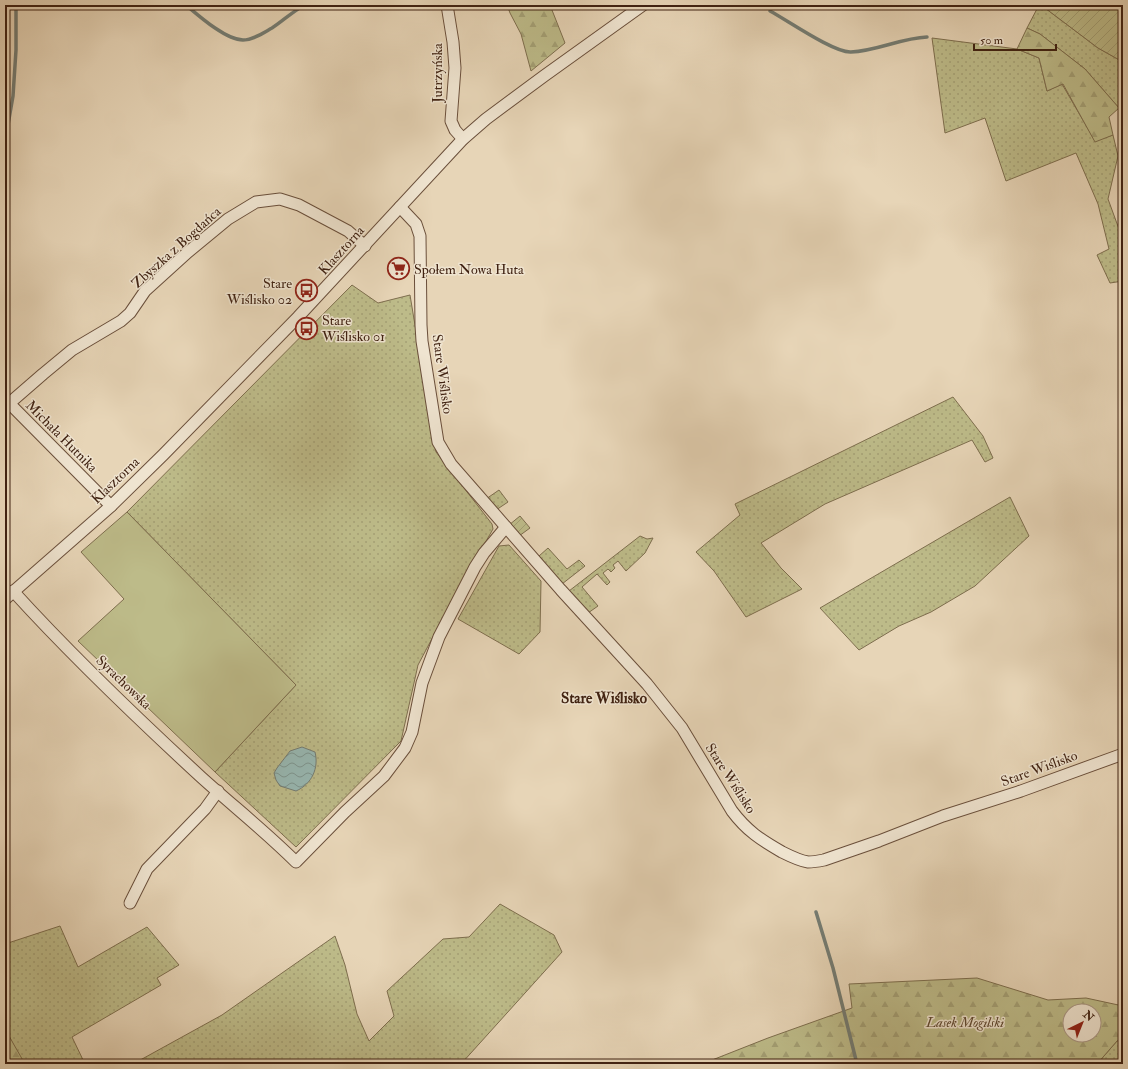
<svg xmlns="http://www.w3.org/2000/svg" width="1128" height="1069" font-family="'IM FELL Double Pica',serif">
	<defs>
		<pattern id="grass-dots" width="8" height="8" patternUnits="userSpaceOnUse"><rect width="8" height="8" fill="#bdbb89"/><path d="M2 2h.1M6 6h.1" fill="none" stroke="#a4a075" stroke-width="1.8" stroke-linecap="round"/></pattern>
		<pattern id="forest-firs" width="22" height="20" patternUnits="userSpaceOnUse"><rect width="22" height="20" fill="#bdbb89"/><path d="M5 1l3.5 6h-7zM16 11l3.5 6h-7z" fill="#a4a075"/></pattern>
		<pattern id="garden-furrows" width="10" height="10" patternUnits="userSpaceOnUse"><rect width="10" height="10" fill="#bdbb89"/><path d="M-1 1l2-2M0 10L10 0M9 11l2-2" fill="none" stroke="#a4a075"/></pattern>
		<pattern id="water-waves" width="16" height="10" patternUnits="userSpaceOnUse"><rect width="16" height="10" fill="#97b8b3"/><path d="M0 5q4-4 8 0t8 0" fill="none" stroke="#7d9590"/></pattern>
	</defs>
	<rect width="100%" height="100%" fill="#e7d5b7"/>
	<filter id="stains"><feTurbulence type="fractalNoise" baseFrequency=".005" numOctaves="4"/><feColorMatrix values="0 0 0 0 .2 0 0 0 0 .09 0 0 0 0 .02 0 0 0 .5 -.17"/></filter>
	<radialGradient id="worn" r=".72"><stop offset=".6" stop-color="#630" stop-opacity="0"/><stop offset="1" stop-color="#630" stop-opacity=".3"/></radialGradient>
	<g fill="url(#grass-dots)" stroke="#7e6e4e">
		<polygon points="1039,5 1041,5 1098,48 1123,62 1123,104 1119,108 1085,69 1040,34 1027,28"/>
		<polygon points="932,38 1017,49 1039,58 1047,91 1062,84 1095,141 1113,135 1118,156 1108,199 1123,240 1123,281 1110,283 1097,255 1109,249 1098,204 1076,153 1006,181 985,118 945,133"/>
		<polygon points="352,285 378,303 410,295 436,452 492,524 493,529 453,599 418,665 401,741 296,847 215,772 296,685 127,512"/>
		<polygon points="953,397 983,436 993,458 985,462 972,440 825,504 761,543 781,568 802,589 746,617 714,571 696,552 740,515 735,504"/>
		<polygon points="499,490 508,502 496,510 486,499"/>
		<polygon points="1010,497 1029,536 975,586 931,612 899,626 859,650 820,608"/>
		<polygon points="640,536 647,539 653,538 645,553 626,571 618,561 613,565 615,568 611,572 608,569 603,573 610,582 607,585 597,574 582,587 598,606 588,613 569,591"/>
		<polygon points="509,545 541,581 540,632 519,654 458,619 499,546"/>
		<polygon points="548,548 567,569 579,560 585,566 562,584 539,556"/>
		<polygon points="500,904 554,935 562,952 461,1064 133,1064 222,1015 335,936 345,965 357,1014 369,1041 394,1016 387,991 443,939 469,937"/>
		<polygon points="60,926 78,967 147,927 179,965 157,978 161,985 72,1037 85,1064 24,1064 5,1029 5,944"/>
		<polygon points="1123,1038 1123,1064 1097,1064 1117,1041"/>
	</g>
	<g fill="url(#forest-firs)" stroke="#7e6e4e" fill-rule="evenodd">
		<polygon points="507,5 550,5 565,43 531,71 521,34 510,13"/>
		<polygon points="1027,28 1040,34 1085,69 1119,108 1109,117 1113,135 1095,142 1063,84 1047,91 1039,58 1017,49"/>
		<path d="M977,978L1048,1000L1086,998L1123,1006V1038L1117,1041L1097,1064H702L768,1038L852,1008L849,984ZM1070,1011H1094V1035H1070Z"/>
		<polygon points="5,1029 25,1064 5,1064"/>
	</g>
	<g fill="url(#garden-furrows)" stroke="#7e6e4e">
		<polygon points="1041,5 1123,5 1123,62 1098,48"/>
		<polygon points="520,516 530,528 519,536 509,525"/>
	</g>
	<polygon fill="#bdbb89" stroke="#7e6e4e" points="127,512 296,685 215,772 78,641 124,599 81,552"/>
	<path fill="url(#water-waves)" stroke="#747c73" d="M302,747L315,752C319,768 312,784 296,791L280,786L276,780L274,773L277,768L290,751Z"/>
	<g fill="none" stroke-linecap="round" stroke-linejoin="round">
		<g stroke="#747c73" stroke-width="3.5">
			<path d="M186,5C199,16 226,40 243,40C253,40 263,33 272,28C283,21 293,11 305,5"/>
			<path d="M770,11C787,20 834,53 851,52C877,51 901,38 927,37"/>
			<polyline points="5,142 13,96 16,50 16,5"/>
			<polyline points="816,912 833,968 857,1064"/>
		</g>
		<defs>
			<g id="minor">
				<polyline points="447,5 453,42 455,68 451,121 455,130 463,139"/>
				<path d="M400,207L416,224L420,236L421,325L422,341L438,442L451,464L561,590L647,684L682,728L732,811C747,831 761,840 782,852C790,856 800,861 808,862C814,862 819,861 824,860L879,841L943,816L1021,791L1123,754"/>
				<polyline points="9,403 111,506"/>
				<polyline points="5,407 43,374 72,350 121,321 130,313 145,291 188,252 228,219 256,202 280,199 299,205 348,231 365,246"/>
				<path d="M13,591C72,656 137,718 201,777C233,806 266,832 296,862L345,812L384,776L405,748L412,732L422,683L439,637L475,567L484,553L506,527"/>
				<polyline points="5,599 111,506 163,455 298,317 463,139 486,119 544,76 643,5"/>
				<polyline points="130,903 147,869 205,809 218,791"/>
			</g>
		</defs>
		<use href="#minor" stroke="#6a4f3b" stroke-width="13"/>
		<use href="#minor" stroke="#efe4d0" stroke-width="11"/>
	</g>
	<defs>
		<symbol id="supermarket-ring" viewBox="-11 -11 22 22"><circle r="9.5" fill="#efe4d0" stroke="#8f2418" stroke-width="1.5"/><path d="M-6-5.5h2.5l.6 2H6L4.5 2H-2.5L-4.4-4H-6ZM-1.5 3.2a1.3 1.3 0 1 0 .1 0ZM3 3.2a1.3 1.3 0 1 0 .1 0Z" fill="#8f2418"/></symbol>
		<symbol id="bus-ring" viewBox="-11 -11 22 22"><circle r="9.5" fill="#efe4d0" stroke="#8f2418" stroke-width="1.5"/><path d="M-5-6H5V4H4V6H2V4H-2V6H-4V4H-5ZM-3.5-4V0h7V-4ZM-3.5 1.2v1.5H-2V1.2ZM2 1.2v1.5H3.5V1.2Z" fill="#8f2418"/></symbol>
	</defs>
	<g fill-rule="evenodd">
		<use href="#supermarket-ring" x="386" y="256" width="25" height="25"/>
		<use href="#bus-ring" x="294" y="278" width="25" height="25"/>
		<use href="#bus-ring" x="294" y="316" width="25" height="25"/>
	</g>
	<g text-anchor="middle" stroke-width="3" stroke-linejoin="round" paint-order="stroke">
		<g font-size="14" fill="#402212" stroke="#efe4d0">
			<text transform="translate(437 73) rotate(-90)" y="5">Jutrzyńska</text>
			<text transform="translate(176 247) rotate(-42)" y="5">Zbyszka z Bogdańca</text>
			<text transform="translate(341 250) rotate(-48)" y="5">Klasztorna</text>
			<text transform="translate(443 374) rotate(82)" y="5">Stare Wiślisko</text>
			<text transform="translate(62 436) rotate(45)" y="5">Michała Hutnika</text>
			<text transform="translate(115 480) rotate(-44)" y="5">Klasztorna</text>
			<text transform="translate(124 682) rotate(44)" y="5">Syrachowska</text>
			<text transform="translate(1039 768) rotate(-20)" y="5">Stare Wiślisko</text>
			<text transform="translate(731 778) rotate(57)" y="5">Stare Wiślisko</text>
		</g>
		<g font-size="14" fill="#402212" stroke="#efe4d0" text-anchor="start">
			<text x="414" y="274">Społem Nowa Huta</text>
			<text x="292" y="288" text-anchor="end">Stare<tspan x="292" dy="16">Wiślisko 02</tspan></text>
			<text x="322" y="325">Stare<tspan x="322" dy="16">Wiślisko 01</tspan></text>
		</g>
		<g font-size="14" font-style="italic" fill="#5f4830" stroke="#efe4d0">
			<text x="965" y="1027">Lasek Mogilski</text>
		</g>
		<g font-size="15" font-weight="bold" fill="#402212" stroke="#efe4d0">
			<text x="604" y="703">Stare Wiślisko</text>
		</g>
	</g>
	<rect width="1128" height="1069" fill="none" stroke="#e7d5b7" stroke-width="20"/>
	<rect x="6" y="6" width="1116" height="1057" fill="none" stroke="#402212" stroke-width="2"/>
	<rect x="10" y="10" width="1108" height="1049" fill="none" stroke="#402212"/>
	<g transform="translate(1082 1023) rotate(43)"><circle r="19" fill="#efe4d0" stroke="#a99684"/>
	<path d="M0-3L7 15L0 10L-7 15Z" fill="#8f2418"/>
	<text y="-6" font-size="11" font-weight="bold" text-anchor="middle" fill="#402212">N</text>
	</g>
	<path d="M974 44v6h82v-6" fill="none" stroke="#402212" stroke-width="2"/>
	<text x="980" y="44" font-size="12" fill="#402212" stroke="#efe4d0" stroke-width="3" paint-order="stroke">50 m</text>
	<rect width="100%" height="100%" filter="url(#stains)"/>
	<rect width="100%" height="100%" fill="url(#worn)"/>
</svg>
